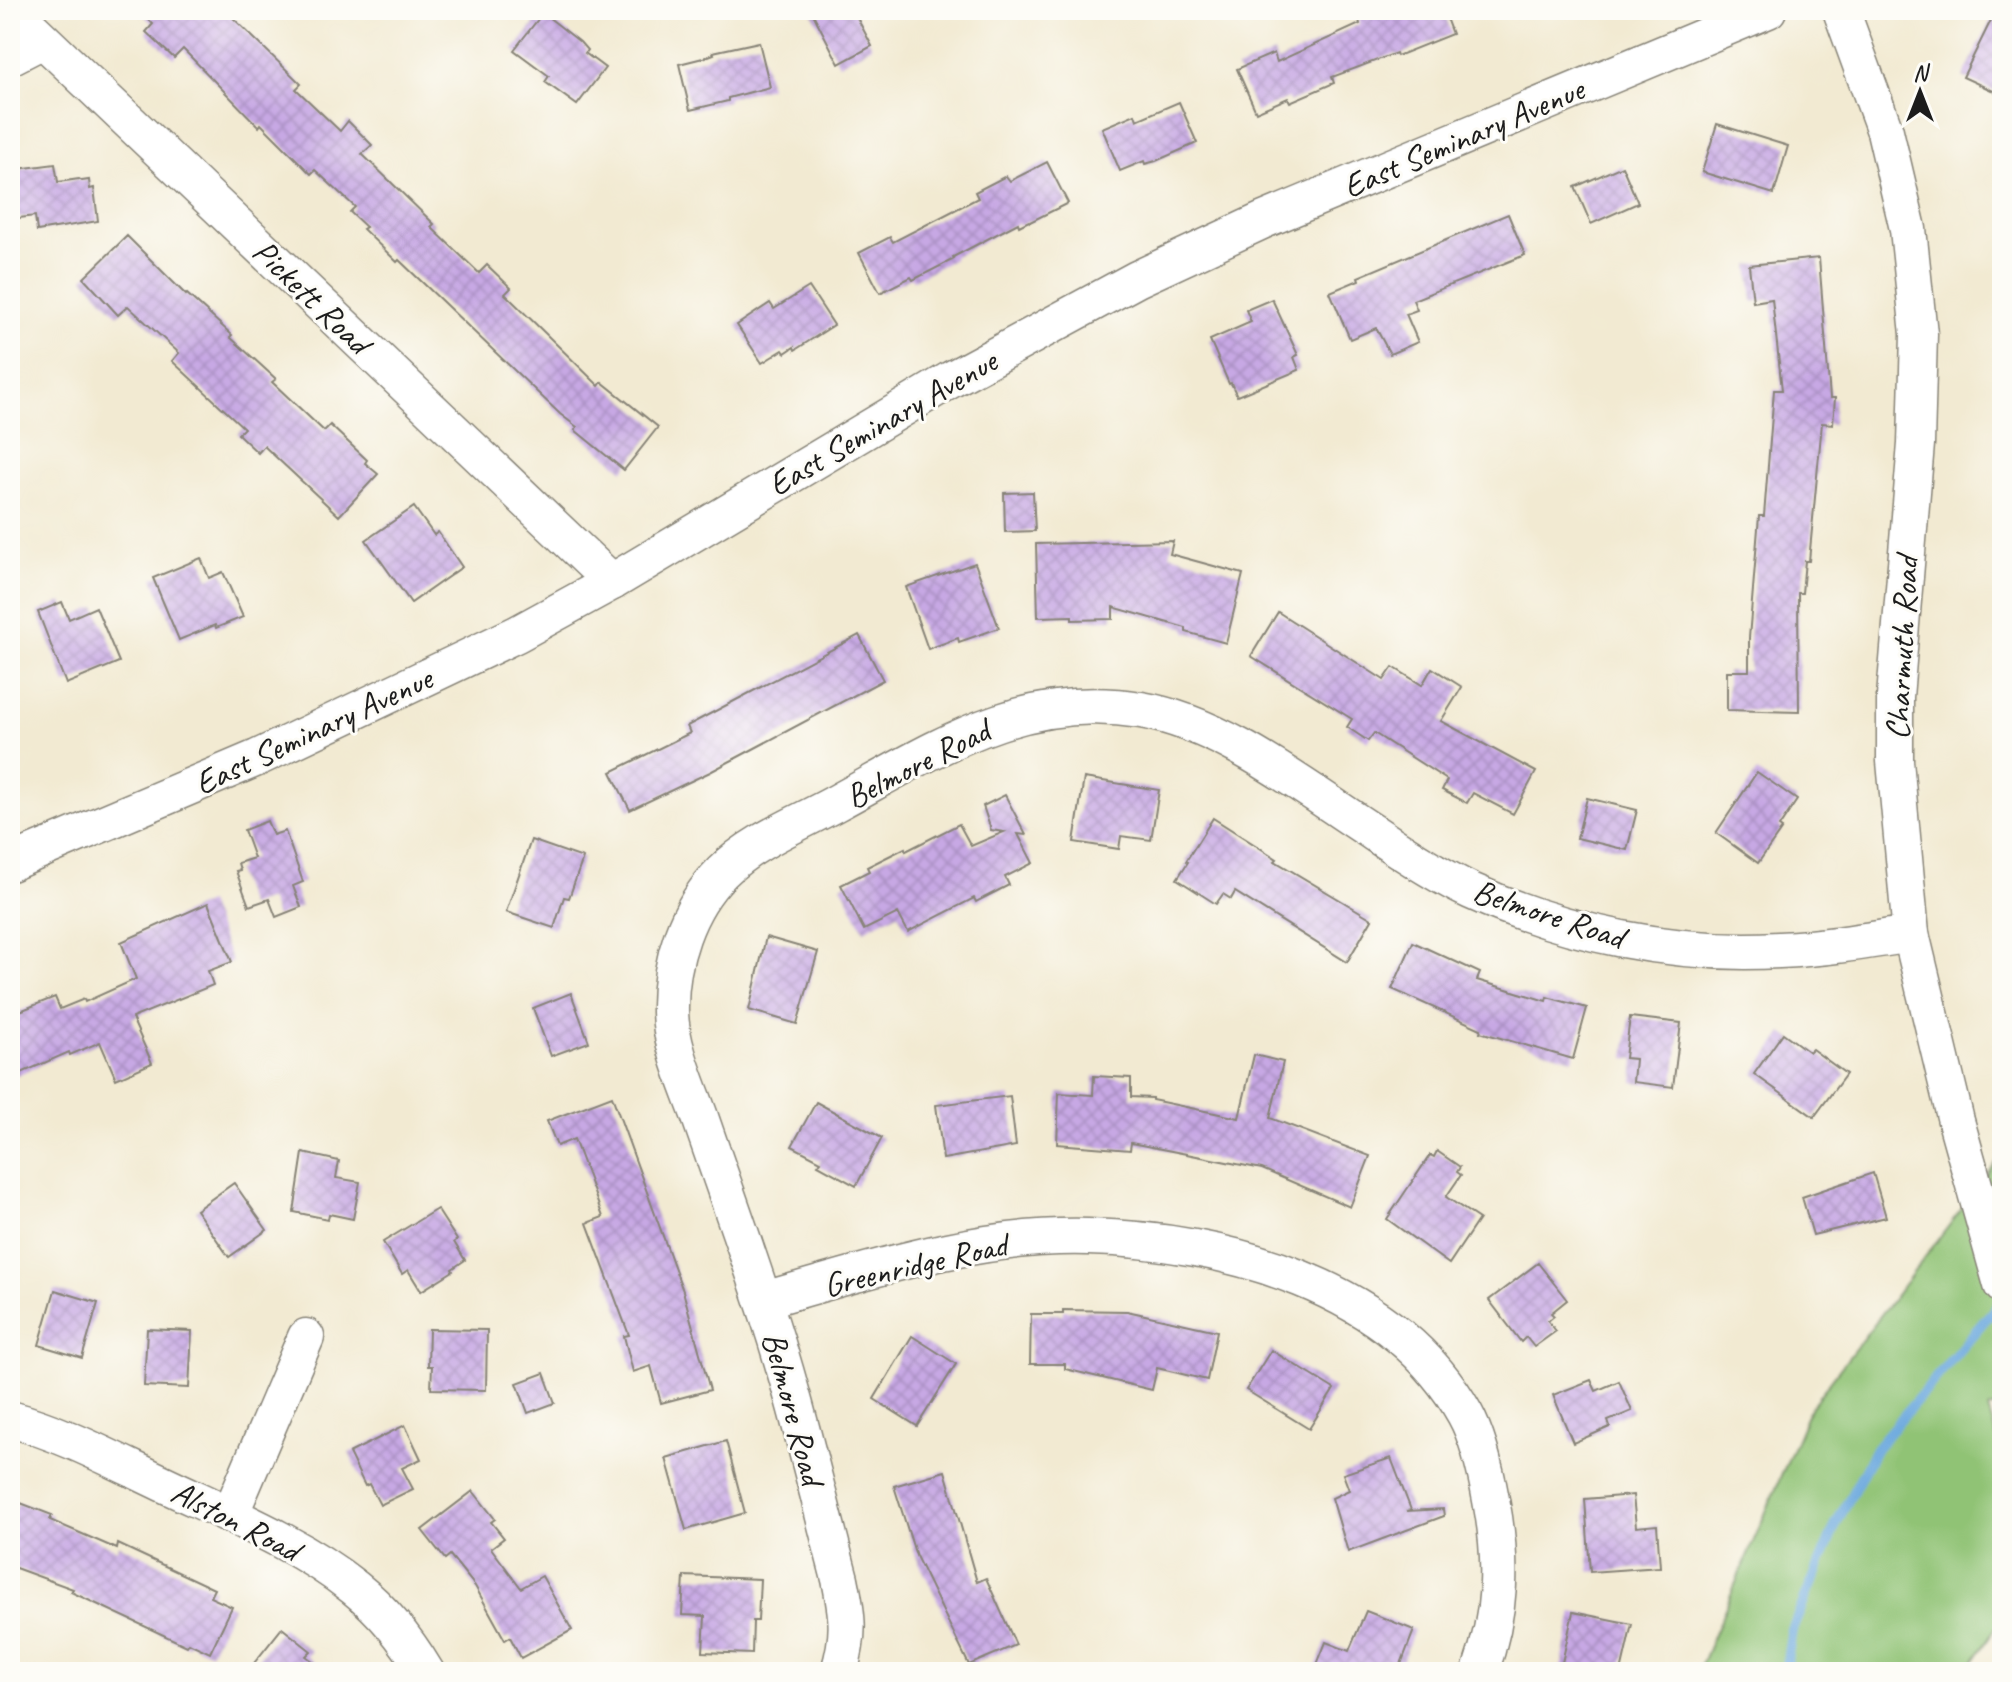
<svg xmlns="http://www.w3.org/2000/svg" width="2012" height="1682" font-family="Caveat,sans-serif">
	<defs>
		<pattern id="building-cross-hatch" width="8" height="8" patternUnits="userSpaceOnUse" patternTransform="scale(2)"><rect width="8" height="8" fill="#c7a8e4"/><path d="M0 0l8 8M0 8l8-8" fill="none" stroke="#aa90c3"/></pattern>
	</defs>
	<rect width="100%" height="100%" fill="#fdfcf7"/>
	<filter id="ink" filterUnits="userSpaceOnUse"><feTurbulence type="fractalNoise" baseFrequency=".0125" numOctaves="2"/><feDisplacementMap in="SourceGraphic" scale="16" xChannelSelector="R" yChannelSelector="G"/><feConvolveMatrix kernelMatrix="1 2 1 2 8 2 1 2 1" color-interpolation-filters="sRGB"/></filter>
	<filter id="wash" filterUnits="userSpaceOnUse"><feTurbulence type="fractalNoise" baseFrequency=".006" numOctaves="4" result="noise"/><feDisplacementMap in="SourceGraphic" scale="32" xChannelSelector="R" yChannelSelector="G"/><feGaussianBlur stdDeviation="1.8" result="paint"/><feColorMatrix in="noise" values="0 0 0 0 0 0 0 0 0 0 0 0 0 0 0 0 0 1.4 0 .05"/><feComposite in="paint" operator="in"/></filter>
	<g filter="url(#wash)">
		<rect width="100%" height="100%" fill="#f2ead2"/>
		<polygon fill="#90c374" stroke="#567048" stroke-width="2" points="2002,1156 2002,1405 1988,1409 2002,1455 2002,1619 1966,1672 1698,1672 1810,1408"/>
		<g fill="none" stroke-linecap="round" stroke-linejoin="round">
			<polyline stroke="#6ca9de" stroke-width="10" points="1785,1672 1792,1630 1837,1522 1876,1448 2002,1300"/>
		</g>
		<g id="blocks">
			<g fill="url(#building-cross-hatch)">
				<polygon points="139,10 225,10 301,84 296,89 340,131 348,121 372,145 362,154 434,224 431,227 479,273 487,265 511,288 505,294 599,386 602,382 658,427 624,470 575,430 577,427 560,414 399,260 397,262 363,229 366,227 350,212 355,207 315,170 311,174 261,124 259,127 183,49 174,58 146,32 153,24"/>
				<polygon points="811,10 853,10 872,46 839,64"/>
				<polygon points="1357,10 1443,10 1452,34 1397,56 1396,53 1332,77 1334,83 1290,102 1288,98 1256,112 1237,69 1274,53 1277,62 1360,24"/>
				<polygon points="1996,10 2002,10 2002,95 1963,77"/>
				<polygon points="543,13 580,42 587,50 585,53 605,68 577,105 545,82 549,76 514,50"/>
				<polygon points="759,42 770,87 728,98 728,101 690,110 679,64 703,58 714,54 713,52"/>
				<polygon points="1179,102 1197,143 1156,161 1145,164 1144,161 1120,171 1102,128 1135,114 1137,120"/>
				<polygon points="1717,124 1788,146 1774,194 1702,172"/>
				<polygon points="1047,162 1068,203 1030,222 1029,221 1019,226 1018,223 953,257 954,259 913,280 911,277 880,293 859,253 890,237 893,242 978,198 975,192 1006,176 1010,181"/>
				<polygon points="55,164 58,182 79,179 82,181 89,180 90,189 94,188 98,221 37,231 35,216 10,219 10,170"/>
				<polygon points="1622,166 1638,203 1591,224 1575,187"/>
				<polygon points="1508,214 1525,255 1413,300 1417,310 1406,314 1418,342 1390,354 1376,328 1350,339 1330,292 1359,280 1358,277"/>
				<polygon points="127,236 186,295 187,294 232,335 230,337 276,379 272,382 324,431 330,425 367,460 365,463 378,474 339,516 264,446 258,453 238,434 244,428 172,361 179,353 128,306 118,315 84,278"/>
				<polygon points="1819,258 1830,398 1835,398 1833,424 1822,423 1809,561 1805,561 1802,593 1798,593 1799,712 1727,710 1727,671 1749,671 1749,638 1759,516 1764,516 1774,390 1782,390 1772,299 1753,302 1749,265"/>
				<polygon points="809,287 834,325 795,350 794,347 785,353 783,350 762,363 737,325 770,303 774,309"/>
				<polygon points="1272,299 1298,355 1294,357 1299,370 1237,396 1231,383 1229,384 1210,340 1251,322 1246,310"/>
				<polygon points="1033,492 1035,531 1005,532 1004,493"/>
				<polygon points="414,507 434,535 438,532 462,567 411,603 366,540"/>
				<polygon points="1173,541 1170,554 1243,574 1226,643 1186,632 1186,628 1113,607 1113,619 1072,620 1072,616 1038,617 1036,544"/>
				<polygon points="201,558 209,578 223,572 243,617 216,628 215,625 179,640 153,578"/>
				<polygon points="975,563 999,628 959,642 958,638 928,649 906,587"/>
				<polygon points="62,602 69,619 96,607 119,662 66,684 38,612"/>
				<polygon points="1278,612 1384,680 1393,667 1422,685 1432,668 1462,687 1441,721 1536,772 1513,814 1473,793 1467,803 1442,790 1447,780 1374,733 1368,741 1347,727 1352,719 1251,656"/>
				<polygon points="859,635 883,680 710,772 630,810 611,772 690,733 687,726"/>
				<polygon points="1757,772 1797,800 1779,827 1782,829 1758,863 1716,833"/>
				<polygon points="1084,778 1159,790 1151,840 1121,836 1119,849 1074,842"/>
				<polygon points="1005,795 1026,835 1018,834 1033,863 1005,877 1009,885 976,902 974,898 908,932 898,913 864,930 841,885 869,871 867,867 905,848 906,851 959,824 971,846 1004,832 991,830 983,806"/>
				<polygon points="1587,798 1637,810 1627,850 1577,838"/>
				<polygon points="1213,818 1277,859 1275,861 1372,919 1347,962 1235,892 1231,899 1223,894 1216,904 1177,879 1188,862 1186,861"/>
				<polygon points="267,821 273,835 285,831 303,882 293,886 301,907 276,917 269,899 249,906 236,871 240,870 238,863 254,858 244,830"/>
				<polygon points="531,840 583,858 569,898 564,897 554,928 506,912"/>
				<polygon points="208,903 232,962 208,971 213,985 132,1018 152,1063 116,1079 100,1042 70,1055 69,1052 10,1078 10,1015 55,997 60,1009 84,999 85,1002 136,979 121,942"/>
				<polygon points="766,937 818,952 797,1024 749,1010"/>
				<polygon points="1413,942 1480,973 1477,980 1546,1001 1547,997 1587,1008 1573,1059 1480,1032 1481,1029 1392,989"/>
				<polygon points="571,993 589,1042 551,1056 533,1008"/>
				<polygon points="1630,1017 1681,1023 1673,1087 1633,1082 1635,1059 1625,1058"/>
				<polygon points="1783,1033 1809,1052 1812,1049 1846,1074 1814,1117 1754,1074"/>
				<polygon points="1254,1055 1283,1062 1270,1118 1370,1156 1350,1207 1262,1169 1131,1143 1130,1150 1057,1144 1059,1093 1093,1095 1094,1076 1131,1078 1131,1097 1152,1098 1152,1100 1239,1118"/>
				<polygon points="612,1096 683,1291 710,1390 661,1403 651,1366 633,1372 624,1336 629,1335 587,1223 603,1217 574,1139 557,1146 547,1121"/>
				<polygon points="1010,1096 1016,1146 943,1159 936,1105"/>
				<polygon points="816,1102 882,1138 856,1186 818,1165 821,1161 792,1146"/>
				<polygon points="1437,1151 1460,1167 1457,1172 1461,1175 1446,1197 1479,1219 1449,1264 1387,1219 1430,1155 1434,1157"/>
				<polygon points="303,1153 339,1161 336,1178 360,1182 353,1219 329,1214 328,1219 294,1212"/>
				<polygon points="1873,1173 1886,1217 1813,1235 1802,1197"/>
				<polygon points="234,1183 267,1230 229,1257 196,1210"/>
				<polygon points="437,1209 457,1240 454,1242 465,1260 452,1269 453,1271 421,1291 408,1270 402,1274 383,1242"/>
				<polygon points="1538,1263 1567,1300 1551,1313 1554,1316 1548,1321 1556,1331 1534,1347 1526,1337 1521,1342 1489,1300"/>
				<polygon points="55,1290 98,1303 82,1358 39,1345"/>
				<polygon points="1063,1310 1127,1311 1217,1331 1207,1380 1157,1368 1152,1390 1065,1369 1065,1364 1030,1364 1031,1314 1063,1314"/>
				<polygon points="147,1329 192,1331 189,1388 144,1386"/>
				<polygon points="429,1329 487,1330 486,1390 431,1389 432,1366 428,1366"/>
				<polygon points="912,1336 956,1364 917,1426 874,1399"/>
				<polygon points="1271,1350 1334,1389 1309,1429 1246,1390"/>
				<polygon points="544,1373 555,1403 528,1413 517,1383"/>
				<polygon points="1591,1380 1596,1391 1619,1381 1632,1411 1608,1421 1610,1427 1573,1443 1553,1395"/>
				<polygon points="405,1425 421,1459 402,1468 413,1489 380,1505 369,1484 365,1486 349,1453"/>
				<polygon points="726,1441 745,1513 686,1530 666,1458"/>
				<polygon points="1391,1458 1411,1510 1407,1511 1443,1509 1444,1516 1348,1552 1332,1498 1349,1490 1343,1474"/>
				<polygon points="945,1471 977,1582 986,1578 1016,1645 969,1665 916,1556 894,1486"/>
				<polygon points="473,1491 495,1519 491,1522 504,1538 491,1548 521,1588 542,1576 572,1630 521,1658 510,1637 505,1640 475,1586 450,1555 445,1559 422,1530"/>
				<polygon points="1633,1495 1636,1527 1657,1525 1660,1567 1590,1572 1585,1499"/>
				<polygon points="18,1502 52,1515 50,1520 117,1549 118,1544 214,1589 210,1597 232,1607 210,1653 189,1643 187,1646 71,1592 73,1589 10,1566 10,1506 16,1508"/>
				<polygon points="684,1576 760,1579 758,1621 753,1621 752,1654 703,1652 705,1616 682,1615"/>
				<polygon points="1366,1611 1414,1630 1398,1672 1314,1672 1326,1642 1349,1651"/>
				<polygon points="1573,1612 1632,1624 1621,1672 1560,1672"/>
				<polygon points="282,1628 311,1651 306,1656 327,1672 247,1672"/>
			</g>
		</g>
	</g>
	<g filter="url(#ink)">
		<use href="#blocks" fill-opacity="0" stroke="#878377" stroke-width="2"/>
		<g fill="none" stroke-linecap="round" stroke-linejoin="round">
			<defs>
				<g id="minor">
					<polyline points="12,10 612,582"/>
					<polyline points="1841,10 1885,131 1908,229 1919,334 1916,444 1895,697 1895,761 1911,934 1956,1121 2002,1285"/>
					<polyline points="10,57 43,40"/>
					<polyline points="10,863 257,758 517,634 612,582 950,380 1137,279 1264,220 1768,10"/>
					<path d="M764,1300C870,1270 976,1234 1088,1237C1224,1240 1394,1286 1465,1414C1479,1439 1486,1472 1491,1500C1503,1562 1501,1612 1480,1672"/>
					<path d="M10,1419C63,1433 113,1460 162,1483C227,1514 299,1543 355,1588C383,1610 408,1642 426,1672"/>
					<polyline points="230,1515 306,1337"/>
					<path d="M839,1672C850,1634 848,1618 840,1579C815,1484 793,1387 761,1294C742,1236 721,1178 701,1120C689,1086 671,1048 670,1012C669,962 686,908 722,872C753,841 798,824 836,803C936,749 1021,690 1141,710C1224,724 1304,788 1374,833C1405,854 1437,875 1471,891C1566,934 1675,956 1779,950C1824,948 1867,941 1911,934"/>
				</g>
			</defs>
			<use href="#minor" stroke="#878377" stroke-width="39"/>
			<use href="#minor" stroke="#fff" stroke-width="36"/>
		</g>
	</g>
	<g text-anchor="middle" stroke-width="6" stroke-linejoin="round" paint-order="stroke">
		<g font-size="34" fill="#1c1c1c" stroke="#fdfcf7">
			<text transform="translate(1463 137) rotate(-23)" y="12">East Seminary Avenue</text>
			<text transform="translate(312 296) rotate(44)" y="12">Pickett Road</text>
			<text transform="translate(882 422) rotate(-30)" y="12">East Seminary Avenue</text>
			<text transform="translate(1901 648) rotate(-87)" y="12">Charmuth Road</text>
			<text transform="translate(313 730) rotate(-25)" y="12">East Seminary Avenue</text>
			<text transform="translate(917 763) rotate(-27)" y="12">Belmore Road</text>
			<text transform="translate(1549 913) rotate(18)" y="12">Belmore Road</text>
			<text transform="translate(915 1264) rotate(-13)" y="12">Greenridge Road</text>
			<text transform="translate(794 1408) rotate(75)" y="12">Belmore Road</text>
			<text transform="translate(236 1520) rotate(27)" y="12">Alston Road</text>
		</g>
	</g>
	<rect width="2012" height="1682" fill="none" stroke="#fdfcf7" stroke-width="40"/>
	<g transform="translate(1920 92)" stroke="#fdfcf7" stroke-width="6" paint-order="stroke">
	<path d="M0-6L14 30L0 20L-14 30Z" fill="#1c1c1c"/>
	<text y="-12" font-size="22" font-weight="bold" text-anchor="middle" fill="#1c1c1c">N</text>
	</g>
</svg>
